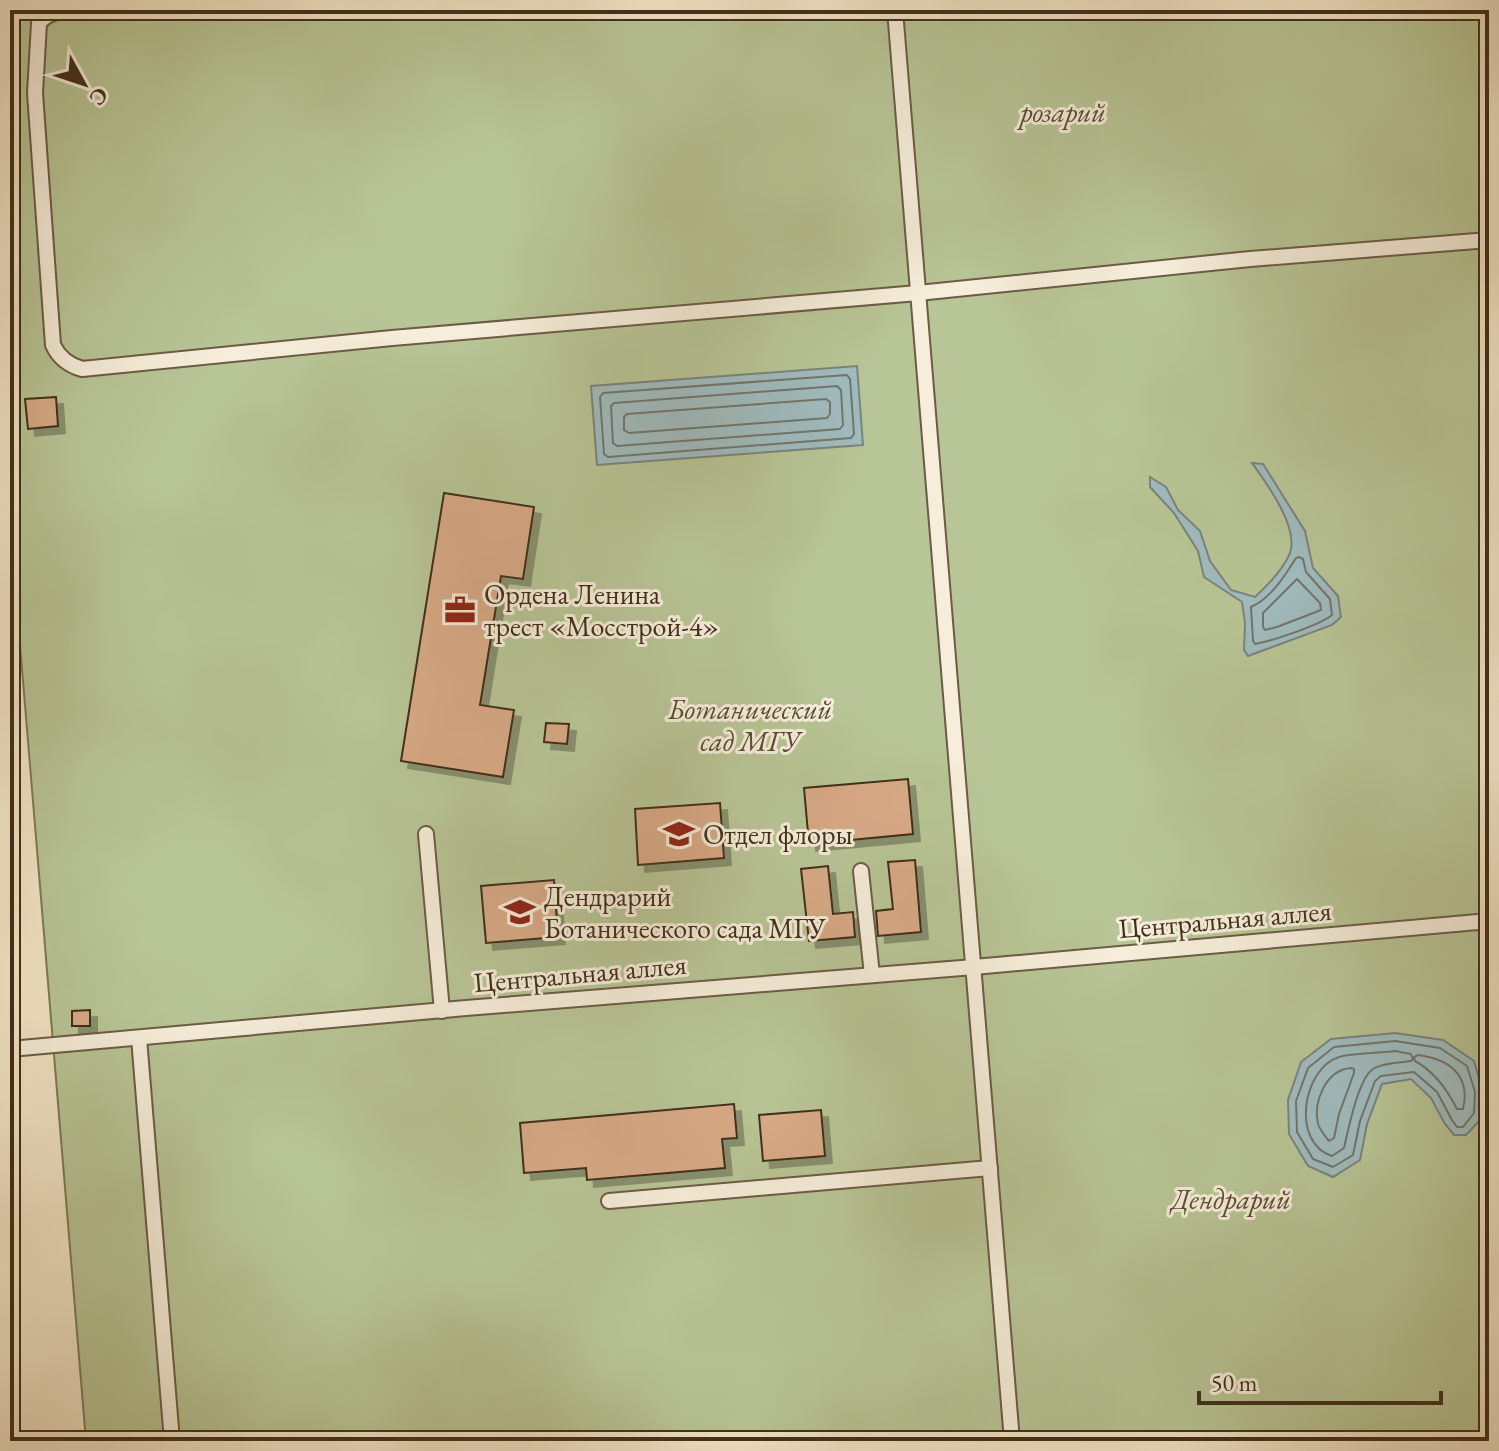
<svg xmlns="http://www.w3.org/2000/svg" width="1499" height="1451" font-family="'EB Garamond',serif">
	<defs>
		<filter id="shadow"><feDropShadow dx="7" dy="7" stdDeviation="0" flood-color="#0004"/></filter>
	</defs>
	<rect width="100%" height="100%" fill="#f1e5c6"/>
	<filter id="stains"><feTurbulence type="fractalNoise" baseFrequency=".0025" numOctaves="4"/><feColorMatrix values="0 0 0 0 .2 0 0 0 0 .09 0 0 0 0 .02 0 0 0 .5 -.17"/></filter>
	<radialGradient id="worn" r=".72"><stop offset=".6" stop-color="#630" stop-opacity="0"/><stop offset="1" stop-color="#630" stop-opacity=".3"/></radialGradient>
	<polygon fill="#b8c596" stroke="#7c7a58" stroke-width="2" points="10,10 1489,10 1489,1441 86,1441 10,524"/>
	<g fill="#a0bcbf" stroke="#7a847d" stroke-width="2">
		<polygon points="857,366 863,445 597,465 591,386"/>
		<path d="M1252,463L1263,464L1305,531L1313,568L1338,596L1341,617L1332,625L1248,656L1244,650L1245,623L1242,602L1204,577L1198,551L1174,513L1150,487V477L1166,487L1178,510L1200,531L1210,561L1231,590L1255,597C1268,585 1283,570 1290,553C1299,527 1267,484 1252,463Z"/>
		<polygon points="1395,1033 1443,1040 1474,1061 1483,1092 1482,1118 1466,1135 1454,1135 1445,1124 1431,1098 1411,1079 1382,1084 1367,1124 1360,1160 1333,1177 1308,1166 1289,1134 1288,1100 1301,1062 1331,1039"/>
	</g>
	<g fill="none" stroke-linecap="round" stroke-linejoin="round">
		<g stroke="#70766c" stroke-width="2">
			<polygon points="847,375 850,379 854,434 851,438 608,457 604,454 600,397 603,393"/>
			<polygon points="837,386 841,390 843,425 840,429 617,446 613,443 611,406 614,403"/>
			<polygon points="826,399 830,402 830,414 827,418 629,433 624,430 624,417 627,414"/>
			<path d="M1299,557L1303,559L1306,572L1330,599L1332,615C1320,625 1272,641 1255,644L1253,641L1251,607C1271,598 1284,577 1296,558Z"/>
			<polygon points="1297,579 1320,603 1321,610 1277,627 1265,630 1263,627 1263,613"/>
			<polygon points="1395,1041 1440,1048 1467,1066 1475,1092 1474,1113 1463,1127 1457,1127 1452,1120 1437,1092 1414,1072 1381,1076 1375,1081 1360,1121 1353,1155 1333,1167 1313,1159 1297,1132 1296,1101 1308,1068 1334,1047"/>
			<path d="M1395,1051L1411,1054L1413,1059L1411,1061C1399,1063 1382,1063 1373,1069C1358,1079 1348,1131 1344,1148L1332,1156C1291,1143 1302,1069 1339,1057C1351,1053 1381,1053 1395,1051Z"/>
			<path d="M1418,1055C1449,1059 1471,1075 1463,1109H1457C1447,1089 1435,1072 1415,1061L1414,1057Z"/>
			<path d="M1351,1068L1354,1069V1073L1339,1114L1334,1138L1329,1141C1325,1136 1320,1130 1318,1124C1313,1101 1326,1070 1351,1068Z"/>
		</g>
	</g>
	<g fill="#d8aa87" stroke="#402f1a" stroke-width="2" filter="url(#shadow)">
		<polygon points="56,397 58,426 28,429 25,399"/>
		<polygon points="444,493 534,507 523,579 501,576 480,705 514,710 503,777 401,761"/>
		<polygon points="546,723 569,724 567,744 544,742"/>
		<polygon points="908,779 913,834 809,844 804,788"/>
		<polygon points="720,803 724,858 638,865 635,809"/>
		<polygon points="915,860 921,932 878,936 876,911 893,909 888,862"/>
		<polygon points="828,866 833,914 853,912 855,937 809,941 801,869"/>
		<polygon points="554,880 558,937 486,943 481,886"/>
		<polygon points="90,1010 90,1026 72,1026 72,1011"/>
		<polygon points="734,1104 737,1138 722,1139 725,1168 587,1180 586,1168 524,1173 520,1123"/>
		<polygon points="821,1110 825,1156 763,1161 759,1115"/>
	</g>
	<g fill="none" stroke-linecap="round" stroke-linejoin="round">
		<defs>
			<g id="service">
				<path d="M80,10C64,11 50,10 39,23L35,93L53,345C59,358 68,365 82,369L392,338L918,293L1250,259L1489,240"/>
				<polyline points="895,10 1012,1441"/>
				<polyline points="426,834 442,1011"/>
				<polyline points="861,871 872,975"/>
				<polyline points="139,1038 172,1441"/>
				<polyline points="10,1049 466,1008 974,967 1489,921"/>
				<polyline points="609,1201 990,1168"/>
			</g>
		</defs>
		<use href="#service" stroke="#6c5c45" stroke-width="18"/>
		<use href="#service" stroke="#f6eeda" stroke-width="14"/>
	</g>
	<defs>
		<symbol id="office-bare" viewBox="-9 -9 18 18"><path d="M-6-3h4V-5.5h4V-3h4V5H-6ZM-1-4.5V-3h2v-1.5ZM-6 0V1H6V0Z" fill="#8f2418" stroke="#f6eeda" stroke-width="2.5" paint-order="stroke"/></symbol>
		<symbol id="university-bare" viewBox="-9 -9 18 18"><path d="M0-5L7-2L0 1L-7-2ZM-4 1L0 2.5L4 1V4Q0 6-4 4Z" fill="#8f2418" stroke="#f6eeda" stroke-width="2.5" paint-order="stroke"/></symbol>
	</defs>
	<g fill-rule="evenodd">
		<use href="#office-bare" x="438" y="588" width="44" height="44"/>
		<use href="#university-bare" x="657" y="812" width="44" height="44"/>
		<use href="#university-bare" x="498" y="890" width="44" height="44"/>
	</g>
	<g text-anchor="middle" stroke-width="6" stroke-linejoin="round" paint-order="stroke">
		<g font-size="28" font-style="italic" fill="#584d33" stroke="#f6eeda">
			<text x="1063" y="122">розарий</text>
			<text x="750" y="719">Ботанический<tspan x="750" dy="32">сад МГУ</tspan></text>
			<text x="1231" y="1209">Дендрарий</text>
		</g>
		<g font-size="28" fill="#402f1a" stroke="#f6eeda" text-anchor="start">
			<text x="484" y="604">Ордена Ленина<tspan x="484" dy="32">трест «Мосстрой-4»</tspan></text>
			<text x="703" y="844">Отдел флоры</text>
			<text x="544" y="906">Дендрарий<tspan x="544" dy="32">Ботанического сада МГУ</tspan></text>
		</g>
		<g font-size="28" fill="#402f1a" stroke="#f6eeda">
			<text transform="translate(1225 919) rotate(-5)" y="10">Центральная аллея</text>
			<text transform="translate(580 973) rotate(-5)" y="10">Центральная аллея</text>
		</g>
	</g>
	<rect width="1499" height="1451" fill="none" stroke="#f1e5c6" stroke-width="40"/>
	<rect x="12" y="12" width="1475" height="1427" fill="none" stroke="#402f1a" stroke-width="4"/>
	<rect x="20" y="20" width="1459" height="1411" fill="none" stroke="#402f1a" stroke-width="2"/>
	<g transform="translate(84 84) rotate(130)" stroke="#f6eeda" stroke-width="6" paint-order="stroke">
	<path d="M0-6L14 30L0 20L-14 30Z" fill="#402f1a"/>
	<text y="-12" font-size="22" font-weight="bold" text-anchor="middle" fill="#402f1a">С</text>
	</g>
	<path d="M1199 1391v12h242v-12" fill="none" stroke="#402f1a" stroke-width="4"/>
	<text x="1211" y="1391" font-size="24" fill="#402f1a" stroke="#f6eeda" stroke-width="6" paint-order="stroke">50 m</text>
	<rect width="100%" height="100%" filter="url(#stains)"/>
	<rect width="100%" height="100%" fill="url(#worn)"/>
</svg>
